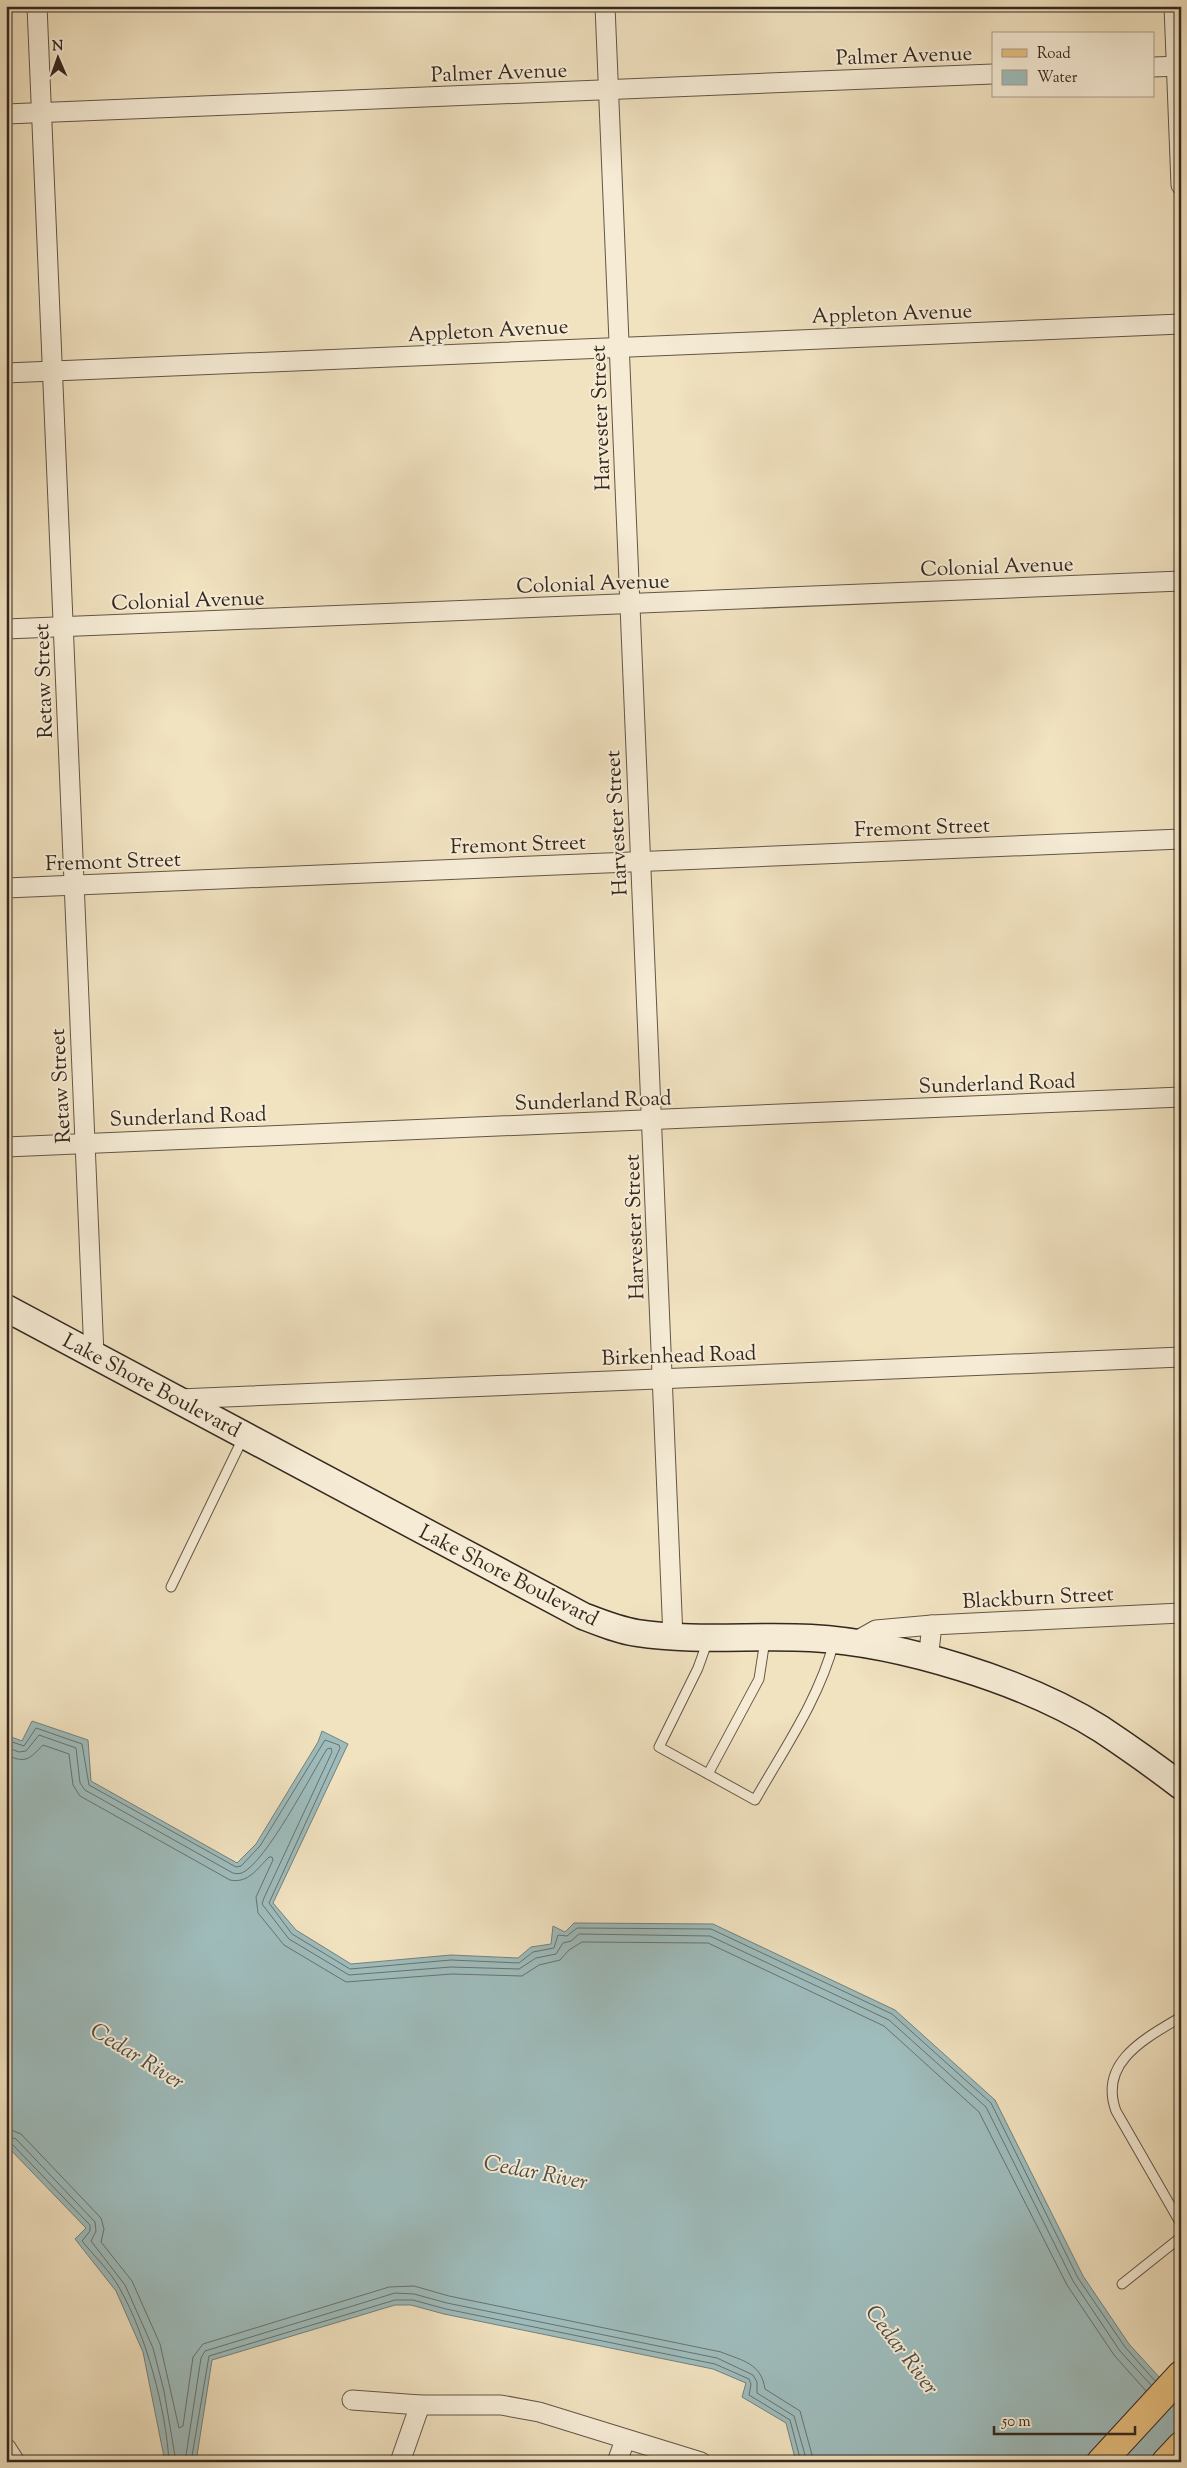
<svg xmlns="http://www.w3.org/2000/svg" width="1187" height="2468" font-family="'Sorts Mill Goudy',serif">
	<rect width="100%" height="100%" fill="#f1e2c0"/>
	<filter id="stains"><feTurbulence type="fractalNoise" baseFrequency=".004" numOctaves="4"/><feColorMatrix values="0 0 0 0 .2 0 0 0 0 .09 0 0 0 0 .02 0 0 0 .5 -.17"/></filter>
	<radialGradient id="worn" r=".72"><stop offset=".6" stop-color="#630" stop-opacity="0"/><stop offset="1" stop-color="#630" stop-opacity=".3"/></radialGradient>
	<polygon fill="#9ebcbc" stroke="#74817d" points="32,1721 88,1740 91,1781 237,1863 256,1844 318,1742 322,1731 348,1744 273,1903 296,1930 351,1964 451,1955 518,1958 531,1947 551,1944 553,1926 565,1932 574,1923 713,1924 895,2010 995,2100 1083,2276 1129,2344 1181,2401 1181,2462 796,2462 786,2423 742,2397 746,2383 713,2369 444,2314 411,2305 395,2305 212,2360 196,2462 165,2462 143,2352 116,2291 75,2239 86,2228 6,2145 6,1735 22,1741"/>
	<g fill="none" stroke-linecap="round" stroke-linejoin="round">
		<g stroke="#69726e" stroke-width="1">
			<polyline points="6,1740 24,1746 36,1728 82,1744 89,1785 236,1867 241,1866 260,1846 325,1740 339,1745 340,1748 269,1903 292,1934 350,1969 451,1960 519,1963 533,1952 554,1948 558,1935 567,1936 577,1928 711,1929 892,2014 991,2103 1078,2278 1125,2347 1155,2381"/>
			<path d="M6,1747L19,1752L26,1751L39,1735L76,1748L80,1783L85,1790L231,1872C234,1874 238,1874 242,1873C266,1862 311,1775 327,1749L331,1748L332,1752L264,1898L262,1904L289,1939L349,1975L451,1967L519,1969L536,1958L556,1954L563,1943L571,1941L579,1934L710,1936L889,2020L986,2107L1073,2281L1120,2351L1151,2385"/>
			<path d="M6,1755C27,1764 29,1759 43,1745L69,1754L73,1785L80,1796L230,1880C248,1884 258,1868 269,1857H272L273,1860L256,1897L258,1913L284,1945L346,1982L452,1974L522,1976L539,1965L560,1960L569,1950L582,1942L708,1943L884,2026L979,2112L1067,2285L1114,2355L1146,2391"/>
			<path d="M6,2128L21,2134L101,2218L104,2229L101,2242L132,2281L160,2344L179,2428L183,2426L193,2357L203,2344L389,2287L414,2286L449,2296L721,2352C743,2361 761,2363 765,2389L800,2411L814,2462"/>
			<polyline points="6,2136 16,2139 95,2222 96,2231 91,2241 125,2285 153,2348 164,2391 176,2462"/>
			<path d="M6,2142L12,2144L90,2225V2231L82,2241C95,2257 111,2272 120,2289C146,2335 166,2409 169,2462"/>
			<polyline points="185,2462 201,2358 205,2351 395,2293 414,2294 447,2303 717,2358 753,2375 757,2382 757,2393 794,2416 807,2462"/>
			<polyline points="191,2462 209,2356 395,2300 413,2300 446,2309 715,2364 749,2379 751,2384 749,2395 790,2420 801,2462"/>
		</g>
		<defs>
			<g id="lane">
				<polyline points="171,1587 244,1436"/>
				<path d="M708,1640L698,1668L659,1747L755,1800C784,1749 819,1699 834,1642"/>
				<polyline points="708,1774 759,1679 765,1640"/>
				<path d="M1181,2017C1146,2038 1098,2062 1116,2111L1181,2224"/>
				<polyline points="1122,2284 1181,2237"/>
			</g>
			<g id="street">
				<polyline points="37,6 94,1355"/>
				<polyline points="605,6 673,1638"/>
				<polyline points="1174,6 1181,185"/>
				<polyline points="1153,67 1181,66"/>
				<polyline points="6,114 993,74"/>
				<polyline points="6,373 1181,324"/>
				<polyline points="6,629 1181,581"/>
				<polyline points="6,888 1181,839"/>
				<polyline points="6,1147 1181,1097"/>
				<polyline points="179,1399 1181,1357"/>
				<polyline points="853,1643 876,1630 932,1625"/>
				<polyline points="928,1660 932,1625 1181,1613"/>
				<polyline points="352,2400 420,2405 501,2405 539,2412 701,2462"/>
				<polyline points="6,2448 15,2462"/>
				<polyline points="400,2462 420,2405"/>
				<polyline points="617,2462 625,2440"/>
			</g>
			<path id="secondary" d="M6,1308L583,1616C601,1623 618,1630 637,1633C695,1642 753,1635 811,1638C900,1643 1025,1681 1101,1729C1128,1747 1155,1766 1181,1786"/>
			<g id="primary">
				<polyline points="1101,2462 1181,2375"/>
				<polyline points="1166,2462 1181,2446"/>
			</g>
		</defs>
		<use href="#lane" stroke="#635647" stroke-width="11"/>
		<use href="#street" stroke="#635647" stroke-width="21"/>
		<use href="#secondary" stroke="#34281f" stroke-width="29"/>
		<use href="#primary" stroke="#34281f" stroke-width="30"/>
		<use href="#lane" stroke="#f6ecd6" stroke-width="9"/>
		<use href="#street" stroke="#f6ecd6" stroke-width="19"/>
		<use href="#secondary" stroke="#f6ecd6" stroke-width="26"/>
		<use href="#primary" stroke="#e8c180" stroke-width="28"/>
	</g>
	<g text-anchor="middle" stroke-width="4" stroke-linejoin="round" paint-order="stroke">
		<g font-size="21" fill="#34281f" stroke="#f6ecd6">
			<text transform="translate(904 55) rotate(-2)" y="7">Palmer Avenue</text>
			<text transform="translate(499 72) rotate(-2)" y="7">Palmer Avenue</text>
			<text transform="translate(892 313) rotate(-2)" y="7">Appleton Avenue</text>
			<text transform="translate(488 330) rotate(-3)" y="7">Appleton Avenue</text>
			<text transform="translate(600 418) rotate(-92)" y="7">Harvester Street</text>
			<text transform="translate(997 566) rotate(-2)" y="7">Colonial Avenue</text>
			<text transform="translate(593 583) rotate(-2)" y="7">Colonial Avenue</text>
			<text transform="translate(188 600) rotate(-2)" y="7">Colonial Avenue</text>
			<text transform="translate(43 681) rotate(-92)" y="7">Retaw Street</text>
			<text transform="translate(616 823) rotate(-93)" y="7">Harvester Street</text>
			<text transform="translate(922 827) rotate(-2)" y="7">Fremont Street</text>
			<text transform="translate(518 844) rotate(-2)" y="7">Fremont Street</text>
			<text transform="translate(113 861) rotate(-2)" y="7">Fremont Street</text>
			<text transform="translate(997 1083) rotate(-2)" y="7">Sunderland Road</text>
			<text transform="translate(60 1086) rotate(-93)" y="7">Retaw Street</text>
			<text transform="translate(593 1100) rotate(-2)" y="7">Sunderland Road</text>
			<text transform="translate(188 1116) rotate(-2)" y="7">Sunderland Road</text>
			<text transform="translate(634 1227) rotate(-92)" y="7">Harvester Street</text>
			<text transform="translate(679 1355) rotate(-2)" y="7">Birkenhead Road</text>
			<text transform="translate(152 1385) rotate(28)" y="7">Lake Shore Boulevard</text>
			<text transform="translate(509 1575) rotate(27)" y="7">Lake Shore Boulevard</text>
			<text transform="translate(1038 1597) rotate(-3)" y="7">Blackburn Street</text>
		</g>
		<g font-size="22" font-style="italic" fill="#4e4d46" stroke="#f6ecd6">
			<text transform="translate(138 2055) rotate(32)" y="8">Cedar River</text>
			<text transform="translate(536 2171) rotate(11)" y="8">Cedar River</text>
			<text transform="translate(903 2349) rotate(53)" y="8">Cedar River</text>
		</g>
	</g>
	<rect width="1187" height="2468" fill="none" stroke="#f1e2c0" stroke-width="25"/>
	<rect x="8" y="8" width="1172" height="2453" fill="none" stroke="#34281f" stroke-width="2.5"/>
	<rect x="12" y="12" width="1162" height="2443" fill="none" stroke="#34281f"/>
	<rect x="992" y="32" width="162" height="65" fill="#f6ecd6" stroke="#a89e8d"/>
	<rect x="1002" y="49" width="25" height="8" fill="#e8c180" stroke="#a89e8d"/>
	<text x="1037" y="58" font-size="15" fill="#34281f">Road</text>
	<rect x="1002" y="70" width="25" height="15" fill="#9ebcbc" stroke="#a89e8d"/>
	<text x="1037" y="82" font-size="15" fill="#34281f">Water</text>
	<g transform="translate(58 58) rotate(358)" stroke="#f6ecd6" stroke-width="4" paint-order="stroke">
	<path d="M0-4L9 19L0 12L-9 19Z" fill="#34281f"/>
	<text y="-8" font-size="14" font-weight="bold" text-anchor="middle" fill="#34281f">N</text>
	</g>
	<path d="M994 2426v8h141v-8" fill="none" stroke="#34281f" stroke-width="2.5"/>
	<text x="1002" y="2426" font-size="15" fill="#34281f" stroke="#f6ecd6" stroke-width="4" paint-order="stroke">50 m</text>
	<rect width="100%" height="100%" filter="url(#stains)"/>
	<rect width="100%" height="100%" fill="url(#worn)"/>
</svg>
